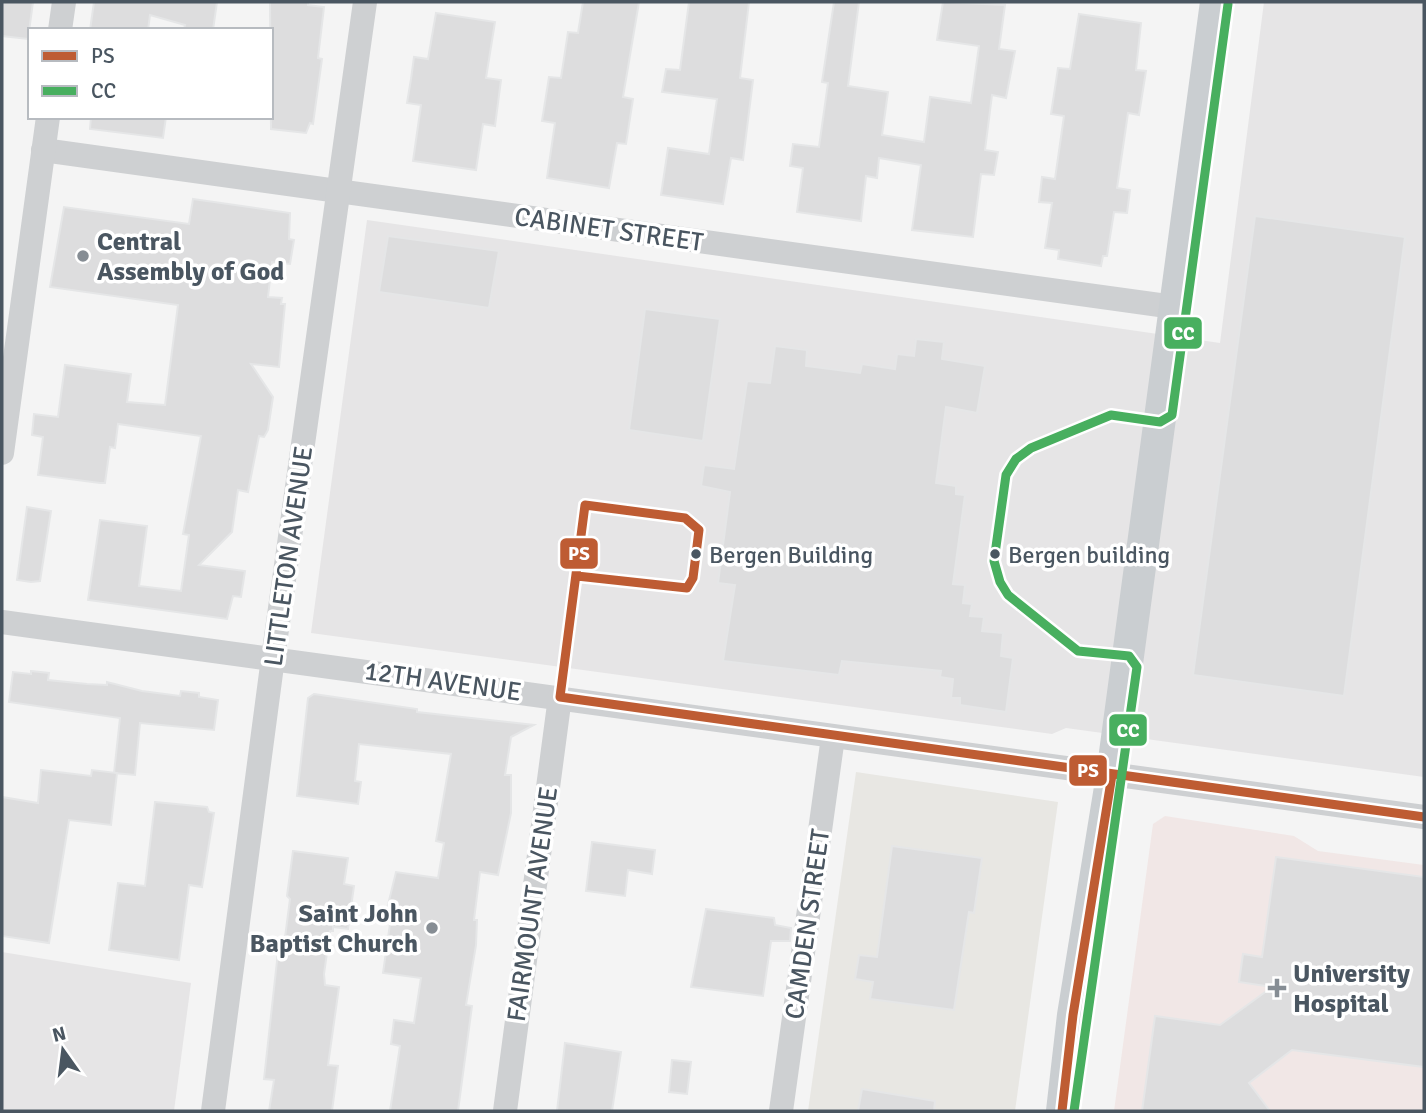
<svg xmlns="http://www.w3.org/2000/svg" width="1426" height="1113" font-family="Signika,sans-serif">
	<rect width="100%" height="100%" fill="#f4f4f4"/>
	<polygon fill="#e8e7e3" points="856,772 1058,802 1015,1111 808,1111"/>
	<g fill="#e6e5e6">
		<polygon points="1264,2 1424,2 1424,777 1066,728 1052,734 311,633 367,220 1220,343"/>
		<polygon points="2,952 191,983 174,1111 2,1111"/>
	</g>
	<polygon fill="#f1e7e6" points="1165,816 1294,836 1318,851 1424,865 1424,1111 1114,1111 1153,824"/>
	<g fill="#ddddde" stroke="#e5e6e7" stroke-width="2">
		<polygon points="2,2 33,2 28,39 2,36"/>
		<polygon points="94,2 217,2 213,30 184,30 185,25 150,15 148,30 90,30"/>
		<polygon points="270,2 308,2 308,5 324,7 318,58 322,59 313,124 310,123 306,133 271,129"/>
		<polygon points="583,2 639,2 623,97 633,99 626,144 617,143 609,188 547,178 555,123 542,121 549,77 561,78 568,32 578,33"/>
		<polygon points="689,2 749,2 740,78 753,80 743,160 731,158 723,204 661,195 668,148 709,154 712,132 717,99 662,92 666,69 680,70"/>
		<polygon points="834,2 859,2 848,86 888,92 882,135 924,142 930,97 971,103 979,46 937,40 943,2 1005,5 999,49 1015,51 1006,98 992,95 985,150 998,152 994,175 981,174 973,237 912,230 921,165 879,158 877,178 866,176 861,221 797,212 803,168 790,166 793,144 819,147 828,83 822,82"/>
		<polygon points="436,13 495,22 486,78 501,80 495,126 483,124 476,170 413,161 421,105 407,103 411,79 414,57 428,59"/>
		<polygon points="1079,14 1141,23 1136,70 1146,71 1139,115 1128,113 1117,188 1130,190 1127,213 1114,212 1107,256 1103,256 1101,266 1058,259 1059,250 1045,248 1052,203 1039,202 1042,177 1055,179 1064,116 1051,114 1058,68 1070,69"/>
		<polygon points="91,117 166,117 163,138 90,129"/>
		<polygon points="193,199 290,213 289,239 294,240 290,264 272,262 268,297 282,298 281,304 285,304 279,367 251,364 273,397 268,430 264,437 259,436 248,492 238,490 232,532 199,565 245,571 241,597 233,596 227,619 88,600 100,520 147,526 139,586 181,591 189,535 183,534 201,436 118,424 115,448 110,447 105,483 100,483 38,475 43,437 32,435 34,414 58,417 65,365 131,374 127,402 165,405 178,305 50,287 64,207 189,224"/>
		<polygon points="1255,216 1405,237 1344,696 1193,675"/>
		<polygon points="388,236 499,251 489,308 379,292"/>
		<polygon points="645,309 720,319 703,441 629,430"/>
		<polygon points="916,339 944,342 942,359 985,366 977,413 946,407 936,483 956,486 956,494 965,495 953,584 965,585 963,603 972,604 970,616 984,617 982,631 1003,633 1001,656 1013,658 1006,712 960,705 960,698 951,698 953,679 940,677 941,671 842,661 839,675 723,661 735,585 718,583 730,492 701,486 704,465 734,469 747,381 770,383 775,346 807,350 806,366 860,373 862,364 895,369 897,354 914,356"/>
		<polygon points="27,507 51,511 40,581 31,582 17,580"/>
		<polygon points="31,671 49,673 48,680 87,684 107,685 107,682 142,691 180,696 181,691 199,693 199,697 218,700 214,730 140,723 135,775 114,773 120,718 9,702 13,672 31,674"/>
		<polygon points="314,694 417,709 417,712 534,725 511,737 505,775 511,775 511,813 498,875 480,872 474,920 477,920 476,945 466,1005 472,1006 458,1111 390,1111 400,1046 391,1044 394,1020 414,1023 421,978 383,973 392,910 387,909 396,872 438,878 444,843 436,841 451,754 359,744 355,781 361,782 358,804 297,796 308,698"/>
		<polygon points="41,770 91,776 92,770 117,773 111,825 69,820 49,943 2,936 2,797 38,803"/>
		<polygon points="155,802 207,807 209,812 214,813 202,887 189,885 179,960 109,950 118,883 145,886"/>
		<polygon points="592,842 655,850 652,874 628,870 625,896 586,891"/>
		<polygon points="892,846 982,858 974,913 969,912 954,1010 870,999 873,982 855,979 859,955 877,957"/>
		<polygon points="293,851 348,858 344,884 354,886 348,929 333,927 333,931 330,931 324,974 325,985 339,987 328,1065 338,1066 332,1111 269,1111 274,1080 264,1079 278,952 283,953 290,899 287,896"/>
		<polygon points="1276,857 1424,877 1424,1067 1292,1050 1249,1083 1270,1111 1142,1111 1155,1016 1220,1025 1272,987 1239,982 1243,954 1262,957"/>
		<polygon points="706,909 774,918 775,925 791,928 790,941 771,941 763,996 691,987"/>
		<polygon points="565,1043 621,1052 612,1111 557,1111"/>
		<polygon points="672,1060 691,1062 687,1094 669,1092"/>
		<polygon points="862,1089 935,1101 934,1111 858,1111"/>
	</g>
	<g fill="none" stroke-linecap="round" stroke-linejoin="round">
		<g stroke="#ced0d2" stroke-width="24">
			<polyline points="60,30 64,2"/>
			<polyline points="43,150 1174,307"/>
			<polyline points="2,453 48,117"/>
			<polyline points="2,622 1424,817"/>
			<polyline points="213,1111 273,658 365,2"/>
			<polyline points="505,1111 560,697"/>
			<polyline points="781,1111 833,737"/>
		</g>
		<polyline stroke="#caced1" stroke-width="32" points="1062,1111 1073,1015 1112,775 1216,2"/>
		<defs>
			<g id="bus-1">
				<polyline points="577,576 687,588 693,578 699,530 685,518 585,505 560,697 1424,817"/>
				<polyline points="1062,1111 1073,1015 1112,775"/>
			</g>
			<polyline id="bus-2" points="1074,1111 1137,667 1129,656 1078,651 1008,595 1000,582 994,561 1006,475 1016,459 1031,448 1111,415 1160,422 1172,415 1228,4"/>
		</defs>
		<use href="#bus-1" stroke="#fff" stroke-width="14"/>
		<use href="#bus-2" stroke="#fff" stroke-width="14"/>
		<use href="#bus-1" stroke="#be5c33" stroke-width="9"/>
		<use href="#bus-2" stroke="#48af5f" stroke-width="9"/>
	</g>
	<g fill="#868d94" stroke="#fff" stroke-width="2.5">
		<circle cx="83" cy="256" r="7"/>
		<circle cx="432" cy="928" r="7"/>
		<path d="M1273.5 977.5h7v7h7v7h-7v7h-7v-7h-7v-7h7z"/>
	</g>
	<g fill="#4a5661" stroke="#fff" stroke-width="2.5">
		<circle cx="696" cy="554" r="6"/>
		<circle cx="995" cy="554" r="6"/>
	</g>
	<g text-anchor="middle" stroke-width="7" stroke-linejoin="round" paint-order="stroke">
		<g font-size="24" fill="#4a5661" stroke="#fff" text-anchor="start">
			<text x="709" y="563">Bergen Building</text>
			<text x="1008" y="563">Bergen building</text>
		</g>
		<g font-size="26" fill="#4a5661" stroke="#fff">
			<text transform="translate(609 229) rotate(8)" y="9">CABINET STREET</text>
			<text transform="translate(288 556) rotate(-82)" y="9">LITTLETON AVENUE</text>
			<text transform="translate(443 681) rotate(8)" y="9">12TH AVENUE</text>
			<text transform="translate(532 904) rotate(-82)" y="9">FAIRMOUNT AVENUE</text>
			<text transform="translate(807 924) rotate(-82)" y="9">CAMDEN STREET</text>
		</g>
		<g font-size="26" font-weight="bold" fill="#4a5661" stroke="#fff" text-anchor="start">
			<text x="97" y="250">Central<tspan x="97" dy="30">Assembly of God</tspan></text>
			<text x="418" y="922" text-anchor="end">Saint John<tspan x="418" dy="30">Baptist Church</tspan></text>
			<text x="1293" y="982">University<tspan x="1293" dy="30">Hospital</tspan></text>
		</g>
	</g>
	<g stroke="#fff" stroke-width="2.5">
		<rect x="1163" y="316" width="40" height="34" rx="7" fill="#48af5f"/>
		<rect x="559" y="537" width="40" height="33" rx="7" fill="#be5c33"/>
		<rect x="1108" y="713" width="40" height="34" rx="7" fill="#48af5f"/>
		<rect x="1068" y="754" width="40" height="33" rx="7" fill="#be5c33"/>
	</g>
	<g font-size="19" text-anchor="middle" font-weight="bold" fill="#fff">
		<text x="1183" y="340">CC</text>
		<text x="579" y="560">PS</text>
		<text x="1128" y="737">CC</text>
		<text x="1088" y="777">PS</text>
	</g>
	<rect width="1426" height="1113" fill="none" stroke="#4a5661" stroke-width="7"/>
	<rect x="28" y="28" width="245" height="91" fill="#ffffff" stroke="#b7bbc0" stroke-width="2"/>
	<rect x="42" y="51" width="35" height="10" fill="#be5c33" stroke="#b7bbc0" stroke-width="2"/>
	<text x="91" y="63" font-size="21" fill="#4a5661">PS</text>
	<rect x="42" y="86" width="35" height="10" fill="#48af5f" stroke="#b7bbc0" stroke-width="2"/>
	<text x="91" y="98" font-size="21" fill="#4a5661">CC</text>
	<g transform="translate(63 1050) rotate(346)" stroke="#ffffff" stroke-width="5" paint-order="stroke">
	<path d="M0-5L12 26L0 18L-12 26Z" fill="#4a5661"/>
	<text y="-10" font-size="19" font-weight="bold" text-anchor="middle" fill="#4a5661">N</text>
	</g>
</svg>
